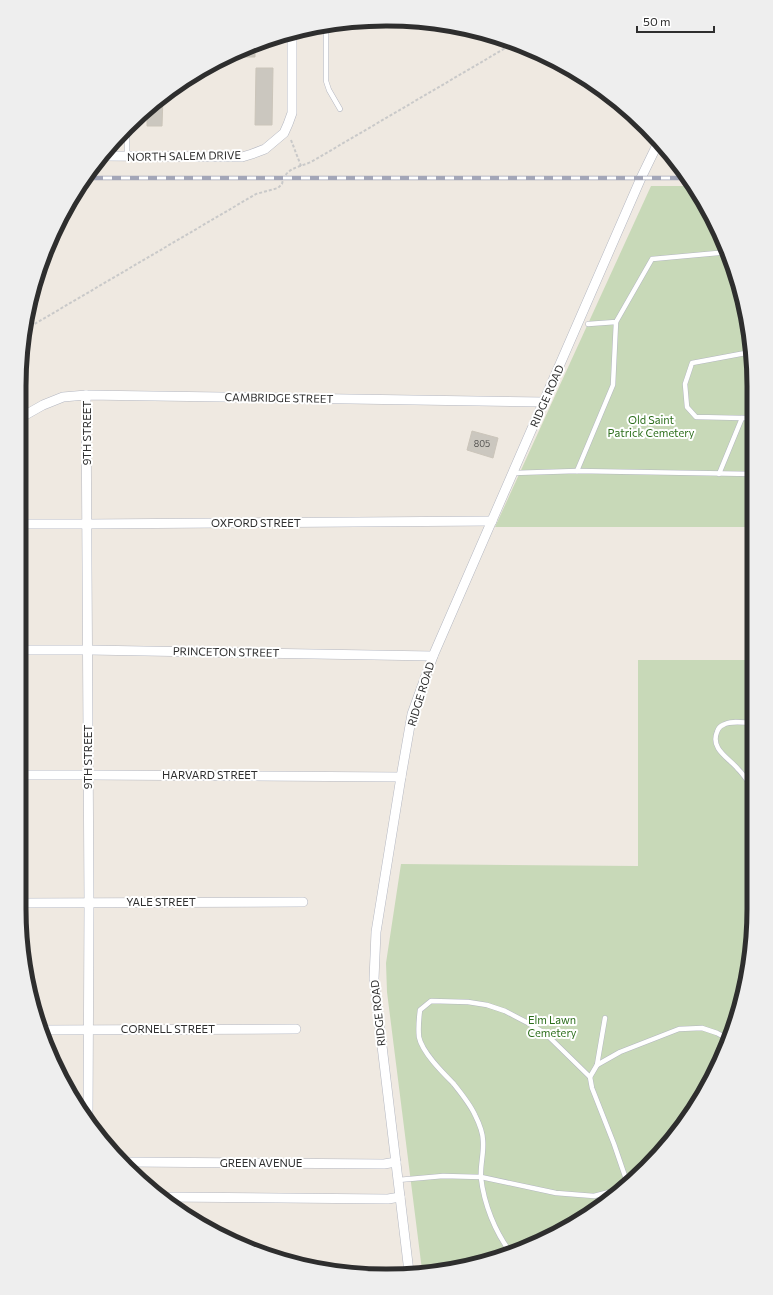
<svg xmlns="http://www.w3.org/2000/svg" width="773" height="1295" font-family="Commissioner,sans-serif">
	<rect width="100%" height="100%" fill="#efe9e1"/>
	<g fill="#c8d9b8">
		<polygon points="651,186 693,186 705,203 741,291 753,362 753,527 495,527"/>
		<polygon points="638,660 753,660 753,933 734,1027 692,1113 610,1200 504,1257 422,1270 387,992 386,963 401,864 638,866"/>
	</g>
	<g fill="#cbc7bf" stroke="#cbc5ba">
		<polygon points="255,44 255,57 227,57 246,47"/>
		<polygon points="256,68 273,68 272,125 255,125"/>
		<polygon points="163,97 162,126 147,126 147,110"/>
		<polygon points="472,431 498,438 493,458 467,450"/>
	</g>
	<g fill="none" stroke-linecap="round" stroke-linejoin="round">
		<defs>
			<g id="service">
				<polyline points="326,25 326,81 329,90 340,109"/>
				<polyline points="127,127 127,157"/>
				<polyline points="588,324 616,322 652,259 718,253 725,250"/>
				<polyline points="742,418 696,417 687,407 685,384 692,363 751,352"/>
				<polyline points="577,471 613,385 616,322"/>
				<polyline points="513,473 577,471 753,474"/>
				<polyline points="719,474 742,418 753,418"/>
				<path d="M753,723C744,723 731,720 723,725C720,726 718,729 717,732C710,749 729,758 738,769C744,775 748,782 753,788"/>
				<polyline points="745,974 750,940 753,931"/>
				<polyline points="597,1065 605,1018"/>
				<polyline points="398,1180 443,1176 481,1177 556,1193 594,1196 621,1189"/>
				<polyline points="627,1182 614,1144 592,1088 590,1077 597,1065 620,1052 679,1029 702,1028 717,1033 728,1039"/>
				<path d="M511,1253C495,1232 484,1204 481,1178C480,1166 484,1153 483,1141C483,1132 479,1123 475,1115C470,1104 461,1093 453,1083C442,1072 422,1052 419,1037C418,1028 419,1018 420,1010L431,1001L468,1002L487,1005L505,1011L528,1023L546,1034L590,1077"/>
			</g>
			<g id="minor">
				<polyline points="102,156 242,157 252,154 265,149 284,133 288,124 292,113 292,33"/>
				<polyline points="86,395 89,903 88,1120"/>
				<polyline points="20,418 43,405 63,397 86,395 544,402"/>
				<polyline points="20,524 87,524 492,521"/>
				<polyline points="19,650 89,650 433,656"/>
				<polyline points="19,775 88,775 401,777"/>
				<polyline points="19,903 303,902"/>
				<polyline points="40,1030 296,1029"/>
				<polyline points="127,1162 384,1164 396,1162"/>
				<polyline points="164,1197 388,1199 400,1197"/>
				<polyline points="409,1272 374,979 376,932 401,777 412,714 433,656 641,178 656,147 661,142"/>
			</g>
		</defs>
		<use href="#service" stroke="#b4b7c1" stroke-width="5.5"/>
		<use href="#minor" stroke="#b4b7c1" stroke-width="10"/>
		<g stroke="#c9c9c9" stroke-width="2" stroke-dasharray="3 2" stroke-linecap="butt">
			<polyline points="291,140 301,166"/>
			<path d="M26,329L256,194L278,188L282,184C285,168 297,168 311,162L514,43"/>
		</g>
		<use href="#service" stroke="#fff" stroke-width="4.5"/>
		<use href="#minor" stroke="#fff" stroke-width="9"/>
		<defs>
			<polyline id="rail" points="85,178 687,178"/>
		</defs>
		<use href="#rail" stroke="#a3a6b8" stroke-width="4.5"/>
		<use href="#rail" stroke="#fff" stroke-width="3" stroke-dasharray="9" stroke-linecap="butt"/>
	</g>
	<g text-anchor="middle" stroke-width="4" stroke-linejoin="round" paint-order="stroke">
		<g font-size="9" fill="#555452">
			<text x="482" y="447">805</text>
		</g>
		<g font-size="11" fill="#2e2e2e" stroke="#fff">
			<text transform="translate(184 156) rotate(-1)" y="4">NORTH SALEM DRIVE</text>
			<text transform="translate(547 396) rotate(-66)" y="4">RIDGE ROAD</text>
			<text transform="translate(279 398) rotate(1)" y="4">CAMBRIDGE STREET</text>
			<text transform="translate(87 433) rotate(-90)" y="4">9TH STREET</text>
			<text x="256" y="527">OXFORD STREET</text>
			<text transform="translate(226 652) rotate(1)" y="4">PRINCETON STREET</text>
			<text transform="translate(421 694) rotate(-73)" y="4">RIDGE ROAD</text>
			<text transform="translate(88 757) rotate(-90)" y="4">9TH STREET</text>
			<text x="210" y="779">HARVARD STREET</text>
			<text x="161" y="906">YALE STREET</text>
			<text transform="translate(378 1013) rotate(-96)" y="4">RIDGE ROAD</text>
			<text x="168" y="1033">CORNELL STREET</text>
			<text x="261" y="1167">GREEN AVENUE</text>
		</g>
		<g font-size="11" fill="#2c6e1b" stroke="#fff">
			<text x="651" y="424">Old Saint<tspan x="651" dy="13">Patrick Cemetery</tspan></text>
			<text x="552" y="1024">Elm Lawn<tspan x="552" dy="13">Cemetery</tspan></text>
		</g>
	</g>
	<path d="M0 0H773V1295H0ZM386 26H387A360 360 0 0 1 747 386V909A360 360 0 0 1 387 1269H386A360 360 0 0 1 26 909V386A360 360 0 0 1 386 26Z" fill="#eee" fill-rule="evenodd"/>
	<path fill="none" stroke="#2e2e2e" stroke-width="5" d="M386 26H387A360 360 0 0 1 747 386V909A360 360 0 0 1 387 1269H386A360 360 0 0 1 26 909V386A360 360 0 0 1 386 26Z"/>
	<path d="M637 26v6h77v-6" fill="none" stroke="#2e2e2e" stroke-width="2"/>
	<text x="643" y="26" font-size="12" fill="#2e2e2e" stroke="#ffffff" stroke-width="3" paint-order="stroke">50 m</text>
</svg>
